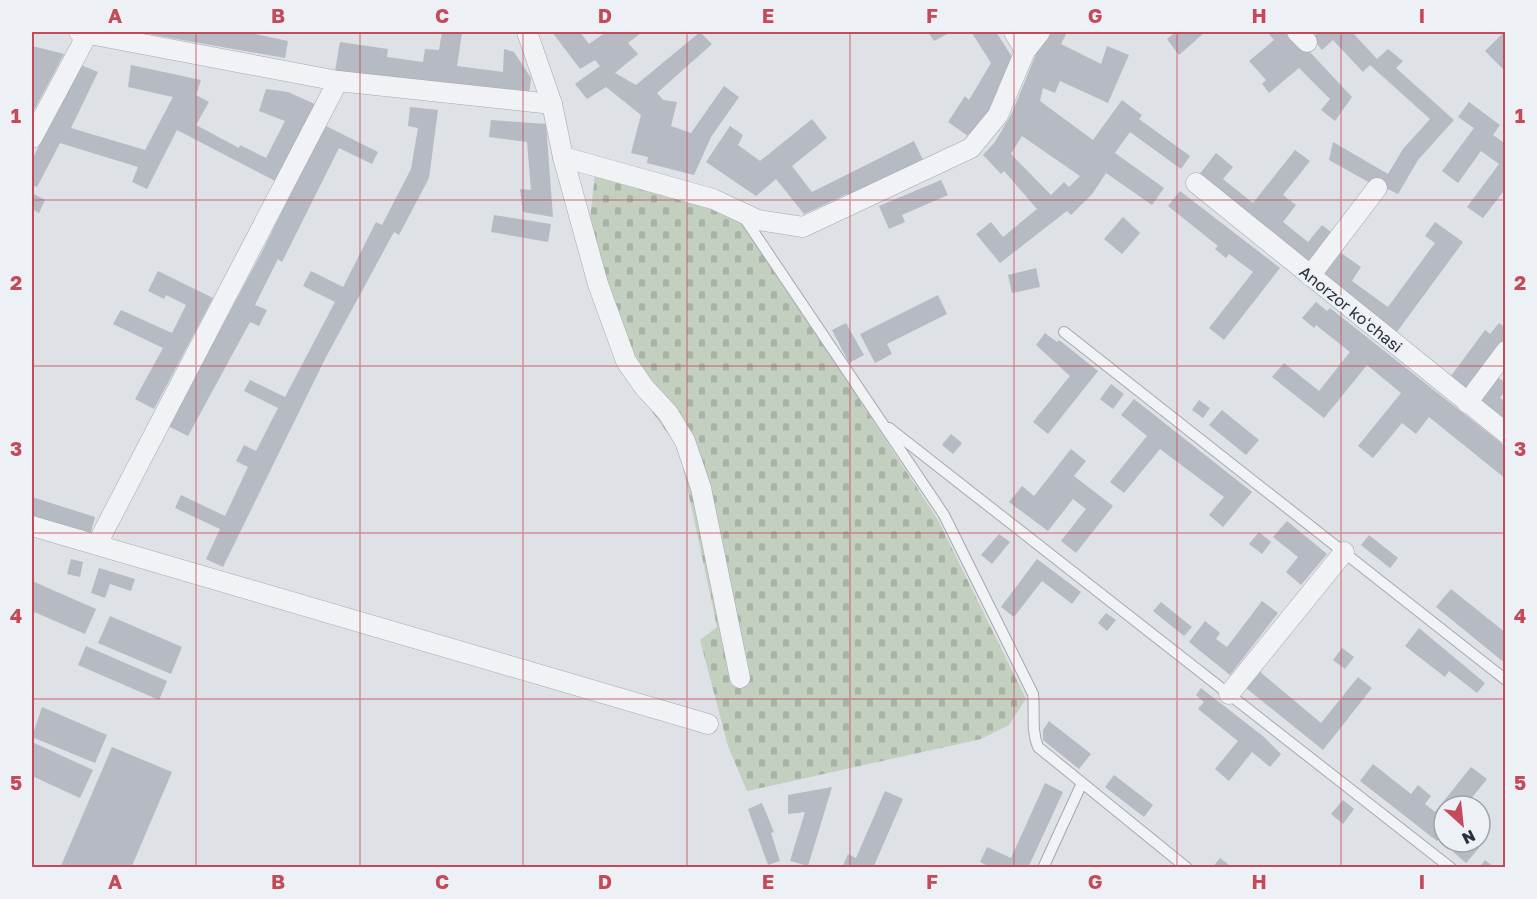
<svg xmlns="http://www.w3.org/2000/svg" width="1537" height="899" font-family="'Golos Text',sans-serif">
	<defs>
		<pattern id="cemetery-stones" width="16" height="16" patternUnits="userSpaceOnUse" patternTransform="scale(1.5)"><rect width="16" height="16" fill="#c3d0bf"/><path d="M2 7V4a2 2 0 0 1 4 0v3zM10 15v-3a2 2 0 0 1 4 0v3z" fill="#a8b3a5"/></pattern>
	</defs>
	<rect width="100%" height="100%" fill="#dee1e6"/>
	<polygon fill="url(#cemetery-stones)" points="596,166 732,205 938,520 1026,699 1009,725 981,739 747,791 728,746 700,640 717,627 679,449 632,384 571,221 590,218"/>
	<g fill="#b5bac3" fill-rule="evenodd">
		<polygon points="137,32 246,32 288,41 285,58"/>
		<polygon points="442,32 462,33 457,66 503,72 504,49 514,52 531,78 529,97 384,76 384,78 335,71 340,42 388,49 387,57 423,62 425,49 439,50"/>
		<polygon points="552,32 580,32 589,44 606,32 642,32 628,43 638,54 615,73 636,85 700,32 712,44 657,93 663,100 677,102 671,126 691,133 724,86 739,97 711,137 694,175 647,163 648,157 631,153 641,115 606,87 587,99 575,84 600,66 595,60 580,69"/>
		<polygon points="928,32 951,32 934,41"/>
		<polygon points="996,32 1016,63 989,113 971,138 948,122 965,96 969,100 991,63 972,33"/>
		<path d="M1050,32H1067L1061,44L1101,64L1107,46L1129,55L1108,103L1060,81L1055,93L1043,88L1040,101L1093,140L1122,100L1142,115L1139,119L1190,156L1181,169L1130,132L1115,153L1164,188L1152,205L1106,173L1093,193L1071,215L1067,211L1000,263L976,234L991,222L1003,237L1037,209L1004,171L1001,174L983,155L995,142L1012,113L1042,39ZM1022,136L1080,176L1069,187L1064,182L1051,195L1011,154Z"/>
		<polygon points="1176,32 1205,32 1179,55 1167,39"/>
		<polygon points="1267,32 1291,32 1352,97 1335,121 1321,110 1330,99 1299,68 1269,93 1262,84 1266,80 1249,61 1274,40"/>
		<polygon points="1319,32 1352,32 1377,59 1388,49 1403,61 1396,68 1454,120 1418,160 1398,194 1388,189 1386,192 1329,160 1333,142 1388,174 1403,149 1430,119 1370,65 1363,72 1333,40 1322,50 1312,38"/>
		<polygon points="1504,32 1506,66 1503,69 1485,51"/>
		<polygon points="32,46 64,54 32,114 34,67 32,66"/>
		<polygon points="78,64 98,72 71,128 145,150 173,97 128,87 131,65 201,80 196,95 209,102 196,125 239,148 240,145 266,158 285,121 259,111 266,89 288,92 317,105 277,182 177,130 147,189 132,182 138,167 60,143 37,187 32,185 32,160"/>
		<polygon points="1469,102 1500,125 1493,135 1506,144 1506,188 1483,218 1467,207 1499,164 1481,151 1458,183 1442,171 1474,128 1458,117"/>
		<polygon points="410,107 438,110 429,178 399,235 394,232 326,357 223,567 206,559 220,529 175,508 181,495 225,516 248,467 236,461 244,445 256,451 278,408 244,391 250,380 285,397 335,302 303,286 311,271 343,287 376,222 382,225 411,169 418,128 408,126"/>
		<polygon points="812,119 827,138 792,166 812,192 914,141 924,162 849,197 847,194 804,214 776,179 756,196 706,162 730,126 743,135 738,145 760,161"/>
		<polygon points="491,120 546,124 553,217 523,212 520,189 531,190 527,142 489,137"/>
		<polygon points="324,125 378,152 372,164 339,148 282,262 278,259 255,305 267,310 259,326 250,322 188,436 168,426 262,252"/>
		<polygon points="1295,150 1310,161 1283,195 1296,205 1283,222 1308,242 1322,225 1337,237 1311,269 1198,176 1216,153 1233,167 1223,179 1253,203"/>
		<polygon points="941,180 948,195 902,215 905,222 889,229 879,206"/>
		<polygon points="1180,191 1280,268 1224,340 1209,328 1253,272 1229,254 1226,258 1215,249 1218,246 1168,206"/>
		<polygon points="32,193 45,200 39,213 32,209"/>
		<polygon points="494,215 551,224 548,242 491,232"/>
		<polygon points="1123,217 1140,233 1122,254 1104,239"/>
		<polygon points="1435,222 1463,242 1394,336 1318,275 1337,250 1361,267 1352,281 1388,307 1435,243 1425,236"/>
		<polygon points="1036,268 1040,287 1012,293 1008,275"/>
		<polygon points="158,271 213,298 154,409 135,399 163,348 113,324 121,310 172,333 186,305 166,295 164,299 148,291"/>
		<polygon points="938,295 947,314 887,344 892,354 875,363 860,334"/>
		<polygon points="1316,302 1327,311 1330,308 1506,447 1506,479 1429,417 1416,434 1402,423 1373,458 1358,446 1401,393 1367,365 1324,418 1272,377 1284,363 1319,391 1350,352 1316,325 1314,328 1302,318"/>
		<polygon points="846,323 864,355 849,363 832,330"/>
		<polygon points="1499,323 1506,328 1506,342 1469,396 1448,380 1485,330 1490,334"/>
		<polygon points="1045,333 1057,342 1059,340 1098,371 1048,434 1033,422 1070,376 1036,345"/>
		<polygon points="1494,375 1506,383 1506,390 1500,398 1506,402 1506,425 1476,400"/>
		<polygon points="1111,384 1124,394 1113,409 1100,399"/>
		<polygon points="1134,399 1252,492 1223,527 1209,515 1224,497 1160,449 1124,493 1110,482 1147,436 1121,415"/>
		<polygon points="1199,400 1210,408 1203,418 1192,410"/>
		<polygon points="1222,410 1259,440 1246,455 1209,425"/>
		<polygon points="951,434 962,443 953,454 942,445"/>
		<polygon points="1071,449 1086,461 1074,476 1113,506 1076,553 1061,541 1086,509 1073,499 1048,531 1009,502 1022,486 1034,496"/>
		<polygon points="32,497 95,517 90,535 32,515"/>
		<polygon points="1287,521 1327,554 1301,585 1286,572 1298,557 1273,537"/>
		<polygon points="1259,532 1271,542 1262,554 1249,544"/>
		<polygon points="999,534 1010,542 992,564 981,555"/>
		<polygon points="1369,535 1398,558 1390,568 1361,545"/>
		<polygon points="71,559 83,562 80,577 67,574"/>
		<polygon points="1037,559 1081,592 1072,604 1042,581 1014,617 1001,607"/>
		<polygon points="99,568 135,579 131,591 110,584 105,598 91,593"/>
		<polygon points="32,581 96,609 85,634 32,611"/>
		<polygon points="1451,589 1506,633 1506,664 1436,607"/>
		<polygon points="1262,601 1278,613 1230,675 1189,642 1205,621 1220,633 1216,639 1227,647"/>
		<polygon points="1161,602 1192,627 1184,636 1153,611"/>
		<polygon points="1106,613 1116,620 1107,631 1098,623"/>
		<polygon points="110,616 182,647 171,674 98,643"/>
		<polygon points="1419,628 1485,683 1477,693 1449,671 1445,677 1405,646"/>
		<polygon points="86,646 167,681 159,700 78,665"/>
		<polygon points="1342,648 1354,657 1345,669 1333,660"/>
		<polygon points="1259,671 1321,723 1358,677 1372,688 1323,750 1246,688"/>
		<polygon points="1201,688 1264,737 1281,754 1270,767 1252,752 1229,781 1215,769 1238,741 1198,709 1204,702 1196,695"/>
		<polygon points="42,707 107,735 95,763 32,737"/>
		<polygon points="1049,721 1091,754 1079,769 1043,740 1043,730"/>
		<polygon points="32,742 93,770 80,798 32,776"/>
		<polygon points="112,747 172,772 131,868 60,868"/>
		<polygon points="1373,764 1411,794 1418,785 1431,796 1425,804 1435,812 1471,767 1487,779 1465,806 1444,806 1444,833 1437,841 1360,781"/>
		<polygon points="1114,775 1153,805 1144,817 1105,787"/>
		<polygon points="1045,783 1063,792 1028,868 992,868 980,862 987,847 1011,858"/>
		<polygon points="832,787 808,866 790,861 805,812 788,814 788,795"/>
		<polygon points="885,791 903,799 873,868 842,868 848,854 856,858"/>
		<polygon points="1343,800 1354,809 1343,824 1331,814"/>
		<polygon points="762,803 774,832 771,833 780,861 768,865 748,809"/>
		<polygon points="1462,842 1471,842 1479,848 1466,863 1453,852"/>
		<polygon points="1220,858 1233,868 1212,868"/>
		<polygon points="1485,860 1495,868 1479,868"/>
	</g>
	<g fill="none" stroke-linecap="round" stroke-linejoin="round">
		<defs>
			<g id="lane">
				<path d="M743,216L944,515L1033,694C1035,713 1031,730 1038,747L1187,868"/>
				<polyline points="1064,332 1506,680"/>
				<polyline points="889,428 1451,868"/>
				<polyline points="1043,868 1082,783"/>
			</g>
			<g id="street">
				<polyline points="79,32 338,81 552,104"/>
				<polyline points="527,32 552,104 563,157 598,284 626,361 644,387 668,413 685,441 701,488 740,678"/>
				<polyline points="1014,32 1025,51"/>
				<polyline points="1297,32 1307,42"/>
				<polyline points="32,138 88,33"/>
				<polyline points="563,157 713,199 758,220 803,227 971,148 998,115 1025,51 1040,32"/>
				<polyline points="1196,183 1506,433"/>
				<polyline points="1310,276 1377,188"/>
				<polyline points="1467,403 1506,351"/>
				<polyline points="32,526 708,724"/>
				<polyline points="97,544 338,81"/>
				<polyline points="1229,694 1344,552"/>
			</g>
		</defs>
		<use href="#lane" stroke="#a4a8b0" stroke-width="12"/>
		<use href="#street" stroke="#a4a8b0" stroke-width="21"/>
		<use href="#lane" stroke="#f0f2f5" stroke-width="10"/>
		<use href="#street" stroke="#f0f2f5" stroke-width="20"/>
	</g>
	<path fill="none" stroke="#c44a59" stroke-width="1.5" stroke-opacity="0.55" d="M196,32V868M360,32V868M523,32V868M687,32V868M850,32V868M1014,32V868M1177,32V868M1341,32V868M32,200H1506M32,366H1506M32,533H1506M32,699H1506"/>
	<g text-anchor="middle" stroke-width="4.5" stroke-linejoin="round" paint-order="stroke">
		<g font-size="16" fill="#282f3c" stroke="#edf0f4">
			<text transform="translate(1351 309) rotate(39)" y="6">Anorzor koʻchasi</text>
		</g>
	</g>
	<rect width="1537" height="899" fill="none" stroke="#edf0f4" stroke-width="66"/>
	<g transform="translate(1462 824) rotate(153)"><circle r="28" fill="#edf0f4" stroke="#9ea3aa" stroke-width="1.5"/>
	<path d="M0-4.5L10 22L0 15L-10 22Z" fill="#c44a59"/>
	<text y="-9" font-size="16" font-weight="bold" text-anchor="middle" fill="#282f3c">N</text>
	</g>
	<rect x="33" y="33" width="1471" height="833" fill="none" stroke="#c44a59" stroke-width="2"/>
	<g font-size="20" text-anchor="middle" font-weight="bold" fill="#c44a59">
		<text x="115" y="23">A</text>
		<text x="278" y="23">B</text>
		<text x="442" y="23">C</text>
		<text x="605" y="23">D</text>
		<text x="768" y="23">E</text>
		<text x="932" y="23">F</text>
		<text x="1095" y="23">G</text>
		<text x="1259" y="23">H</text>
		<text x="1422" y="23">I</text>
		<text x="16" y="123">1</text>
		<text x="1520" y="123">1</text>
		<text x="16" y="290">2</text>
		<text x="1520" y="290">2</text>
		<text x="16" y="456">3</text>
		<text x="1520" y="456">3</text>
		<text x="16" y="623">4</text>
		<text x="1520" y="623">4</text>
		<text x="16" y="790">5</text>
		<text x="1520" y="790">5</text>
		<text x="115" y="889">A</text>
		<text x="278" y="889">B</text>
		<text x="442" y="889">C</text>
		<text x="605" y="889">D</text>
		<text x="768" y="889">E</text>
		<text x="932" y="889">F</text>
		<text x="1095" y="889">G</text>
		<text x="1259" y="889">H</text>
		<text x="1422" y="889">I</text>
	</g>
</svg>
